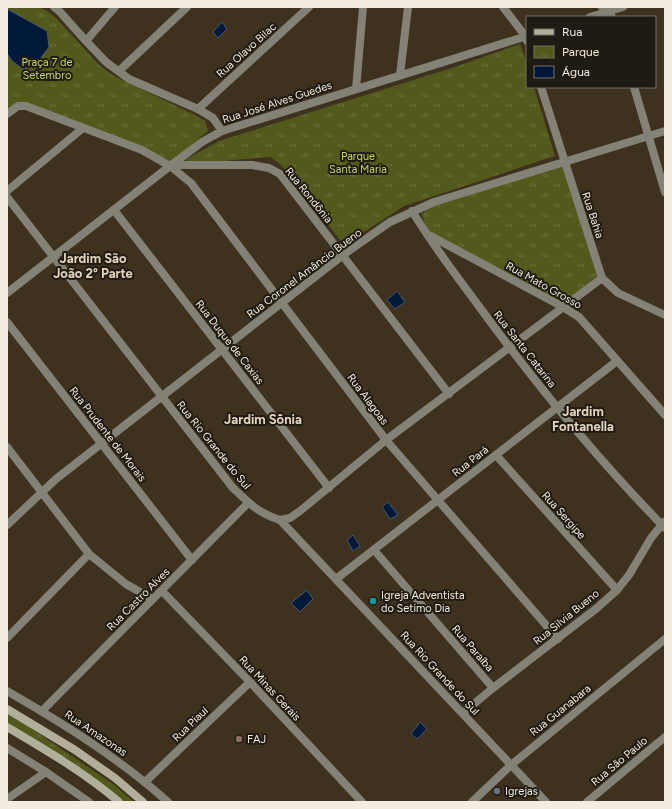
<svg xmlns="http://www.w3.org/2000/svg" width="672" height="809" font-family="Figtree,sans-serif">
	<defs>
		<pattern id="park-tufts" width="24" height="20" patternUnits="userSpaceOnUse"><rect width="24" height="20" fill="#52591a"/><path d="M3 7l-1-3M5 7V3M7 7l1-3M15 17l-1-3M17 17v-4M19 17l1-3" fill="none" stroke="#6b713b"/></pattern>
	</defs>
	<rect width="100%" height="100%" fill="#3e321f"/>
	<g fill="url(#park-tufts)">
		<polygon points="7,7 39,7 47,11 56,18 99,65 114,76 195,115 205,121 208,131 170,163 31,105 7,111"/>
		<polygon points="520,44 527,65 527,87 534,87 555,156 404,206 344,245 282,166 271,157 233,160 195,165 185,160 219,141 455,67"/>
		<polygon points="563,166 597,276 562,304 427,232 422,214 435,202"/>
		<polygon points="7,712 113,784 134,802 123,802 7,725"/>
	</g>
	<g fill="#00193b" stroke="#49586c">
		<polygon points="7,9 47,31 49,47 37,63 23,69 12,61 7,53"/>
		<polygon points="222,22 227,29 218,38 213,32"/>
		<polygon points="397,291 405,302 395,309 387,300"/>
		<polygon points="388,502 398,515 390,519 382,507"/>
		<polygon points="353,535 360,546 353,551 347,540"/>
		<polygon points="307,590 313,599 300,612 291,603"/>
		<polygon points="420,722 427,729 417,739 411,734"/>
	</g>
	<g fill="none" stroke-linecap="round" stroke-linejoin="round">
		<g stroke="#848277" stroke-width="8">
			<polyline points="54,7 60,12 86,41 106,62 129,79 198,109 213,118 222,131"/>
			<polyline points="503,7 526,37 527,41"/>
			<polyline points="602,7 612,17"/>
			<polyline points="590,17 623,7"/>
			<polyline points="86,41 115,7"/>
			<polyline points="119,71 187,7"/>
			<polyline points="400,75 408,7"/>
			<polyline points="541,87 602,278 618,293 665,315"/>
			<polyline points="634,87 665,192"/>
			<polyline points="356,89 363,7"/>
			<polyline points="198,109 309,7"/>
			<polyline points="7,114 18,106 26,106 142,150 170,166 191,183 386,440 558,639"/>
			<polyline points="171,165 252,165 269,168 280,174 449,394"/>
			<polyline points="7,191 83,128"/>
			<path d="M7,197L233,488C249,503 258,513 280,520L546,802"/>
			<polyline points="114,210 329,488"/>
			<path d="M412,211C432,244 455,274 478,305C535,383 597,459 665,528"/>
			<polyline points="427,234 563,307 579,317 665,415"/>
			<polyline points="7,293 170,166 202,142 222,131 527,36"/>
			<polyline points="7,322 192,560"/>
			<polyline points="7,447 89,554 126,584 152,599"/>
			<polyline points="496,455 617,590"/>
			<polyline points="280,520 290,518 300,511 386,440 602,278"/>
			<polyline points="7,525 56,479 343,255 390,222 434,202 665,131"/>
			<polyline points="374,550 493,688"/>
			<polyline points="336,579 617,361"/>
			<polyline points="162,591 250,682 362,802"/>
			<polyline points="7,638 89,554"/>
			<polyline points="42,711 248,503"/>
			<polyline points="463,713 493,688 597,608 617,590 629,575 651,538 664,522"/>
			<polyline points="145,782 250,682"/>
			<polyline points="7,799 46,772"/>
			<polyline points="472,802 511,765 665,639"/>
			<polyline points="587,802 665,737"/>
		</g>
		<g stroke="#848277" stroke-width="8">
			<path d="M7,691C64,724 119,758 168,802"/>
			<polyline points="7,748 46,772 89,802"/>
		</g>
		<g stroke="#b1ae9c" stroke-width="8">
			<polyline points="7,709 75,750 115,778 143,802"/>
			<path d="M7,727C46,750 85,773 119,802"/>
		</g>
	</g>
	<circle fill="#0f9aa8" stroke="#201b12" stroke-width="1.5" cx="373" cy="601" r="4"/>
	<circle fill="#8d6e63" stroke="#201b12" stroke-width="1.5" cx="239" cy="739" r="4"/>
	<circle fill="#6b7280" stroke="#201b12" stroke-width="1.5" cx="497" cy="791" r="4"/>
	<g text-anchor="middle" stroke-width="4" stroke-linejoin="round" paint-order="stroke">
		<g font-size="11" fill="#f3ece0" stroke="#201b12">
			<text transform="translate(246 50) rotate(-42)" y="4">Rua Olavo Bilac</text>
			<text transform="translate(277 102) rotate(-18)" y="4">Rua José Alves Guedes</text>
			<text transform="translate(309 195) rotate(51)" y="4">Rua Rondônia</text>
			<text transform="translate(593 215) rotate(72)" y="4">Rua Bahia</text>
			<text transform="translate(304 273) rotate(-37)" y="4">Rua Coronel Amâncio Bueno</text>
			<text transform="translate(544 285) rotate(29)" y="4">Rua Mato Grosso</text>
			<text transform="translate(230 342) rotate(52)" y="4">Rua Duque de Caxias</text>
			<text transform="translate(525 349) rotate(52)" y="4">Rua Santa Catarina</text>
			<text transform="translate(368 399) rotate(53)" y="4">Rua Alagoas</text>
			<text transform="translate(108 434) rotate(52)" y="4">Rua Prudente de Morais</text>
			<text transform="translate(214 445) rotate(51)" y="4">Rua Rio Grande do Sul</text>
			<text transform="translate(470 461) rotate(-38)" y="4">Rua Pará</text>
			<text transform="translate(564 515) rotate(48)" y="4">Rua Sergipe</text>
			<text transform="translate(138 599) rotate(-45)" y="4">Rua Castro Alves</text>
			<text transform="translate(566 617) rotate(-39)" y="4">Rua Silvia Bueno</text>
			<text transform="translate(473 648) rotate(49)" y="4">Rua Paraíba</text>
			<text transform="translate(440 673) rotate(47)" y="4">Rua Rio Grande do Sul</text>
			<text transform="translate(270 688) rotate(47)" y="4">Rua Minas Gerais</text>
			<text transform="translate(560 710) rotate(-39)" y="4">Rua Guanabara</text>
			<text transform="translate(190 724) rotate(-44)" y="4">Rua Piauí</text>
			<text transform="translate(96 733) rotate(34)" y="4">Rua Amazonas</text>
			<text transform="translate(619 761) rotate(-40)" y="4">Rua São Paulo</text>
		</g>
		<g font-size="11" fill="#c9d854" stroke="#201b12">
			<text x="47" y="66">Praça 7 de<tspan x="47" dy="13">Setembro</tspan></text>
			<text x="358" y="160">Parque<tspan x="358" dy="13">Santa Maria</tspan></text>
		</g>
		<g font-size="11" fill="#f3ece0" stroke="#201b12" text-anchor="start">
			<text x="381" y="599">Igreja Adventista<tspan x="381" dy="13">do Setimo Dia</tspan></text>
			<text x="247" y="743">FAJ</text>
			<text x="505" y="795">Igrejas</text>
		</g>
		<g font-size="13" font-weight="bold" fill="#e3d5bd" stroke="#201b12">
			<text x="93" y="263">Jardim São<tspan x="93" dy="15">João 2° Parte</tspan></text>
			<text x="583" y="416">Jardim<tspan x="583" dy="15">Fontanella</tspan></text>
			<text x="263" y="424">Jardim Sônia</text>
		</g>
	</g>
	<rect width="672" height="809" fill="none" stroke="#f3ece0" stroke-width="16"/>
	<rect x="526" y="16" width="130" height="72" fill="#201b12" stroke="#746f64"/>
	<rect x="534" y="29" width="20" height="6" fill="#b1ae9c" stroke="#746f64"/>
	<text x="562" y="36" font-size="12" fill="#f3ece0">Rua</text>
	<rect x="534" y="46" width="20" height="12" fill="url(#park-tufts)" stroke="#746f64"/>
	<text x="562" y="56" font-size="12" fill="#f3ece0">Parque</text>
	<rect x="534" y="66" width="20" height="12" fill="#00193b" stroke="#746f64"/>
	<text x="562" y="76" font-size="12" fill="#f3ece0">Água</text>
</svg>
